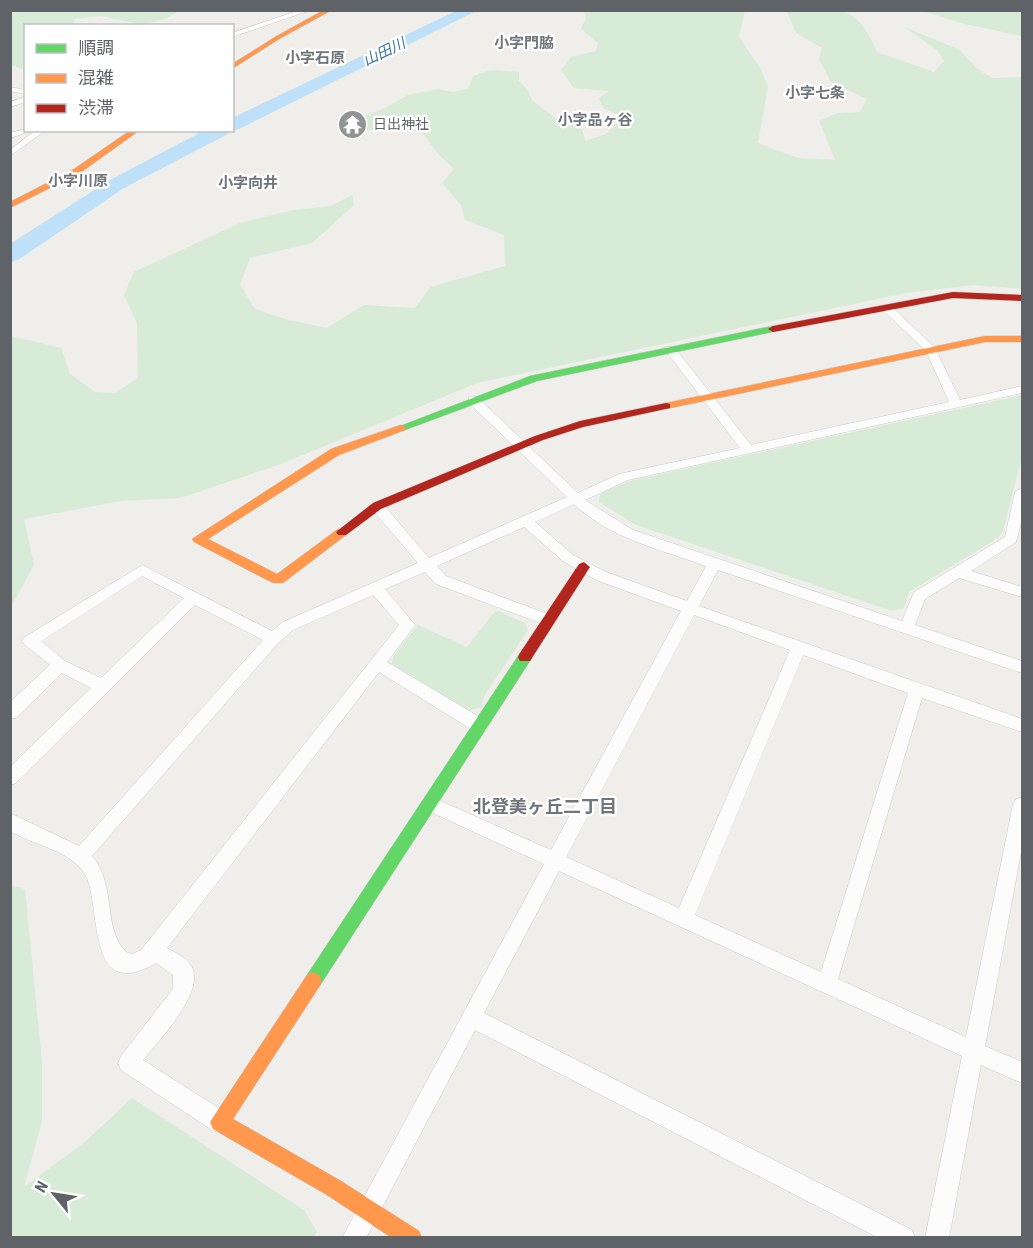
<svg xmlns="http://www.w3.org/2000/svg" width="1033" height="1248" font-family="'Roboto Condensed','Noto Sans JP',sans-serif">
	<rect width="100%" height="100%" fill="#efeeea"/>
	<g fill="#d8ebd6">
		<polygon points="10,11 11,10 179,11 167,18 143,25 101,16 74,19 74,25 26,26 25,70 11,65"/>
		<path d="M583,11H745L739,37L760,68L768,86L758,143L798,158L835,160L819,121L838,113L860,112L867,99L831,82L819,60L822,48L796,33L787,11C836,10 856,0 877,52L934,72L944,61L937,50L904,27L960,50L976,68L992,78L1022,77V289L974,285L906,293L477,383L281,464L180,498L121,501L24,519L34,565L11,607V336L61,348L70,374L95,392L115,393L138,378L137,323L124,295L134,272L240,223L293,210L331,206L352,195L354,205L312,243L250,258L240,285L255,309L285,319L326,328L364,305L415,308L430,287L505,266L504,235L465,220L461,205L442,183L454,169L439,155L421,131L365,130L353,121L385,108L408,95L438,89L453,92L468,89L473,76L491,70L519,72V81L528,90L532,100L558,120L582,129L585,140C603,137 613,133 619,115L603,108L599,98L609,91L574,88L561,70L571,57L596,51L598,43L581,29L586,18Z"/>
		<polygon points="922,11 1022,11 1022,36 965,24"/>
		<polygon points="1022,395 1022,457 1003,531 998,538 909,592 904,608 892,611 636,525 599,502 600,494 629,481"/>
		<polygon points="496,610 525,623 528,630 484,696 482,707 467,711 392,664 393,656 418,625 467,647"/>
		<polygon points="11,885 25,889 42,1062 42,1121 24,1187 86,1141 132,1098 304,1210 317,1232 314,1237 11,1237"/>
	</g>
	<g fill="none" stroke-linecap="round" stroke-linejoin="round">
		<g fill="#bfe0f9" fill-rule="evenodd">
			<polygon points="458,10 478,10 239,129 232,131 231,130 232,118"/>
			<polygon points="205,130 230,130 228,134 124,188 18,260 10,262 10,244 110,180"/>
		</g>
		<defs>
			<g id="street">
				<polygon points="300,10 311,10 232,37 232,33"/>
				<polygon points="10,87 26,90 26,94 10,91"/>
				<polygon points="26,97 26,102 10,107 10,102"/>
				<polygon points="26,129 34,130 10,138 10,133"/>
				<polygon points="36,130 46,130 10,156 10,150"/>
				<path d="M887,305L891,306L935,348L960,400L1022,386V393L628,480L585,500L633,530L902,621L914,592L1005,537L1015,492L1022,488V519L1016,542L971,571L1022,587V597L959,578L925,599L915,625L1022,661V673L718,570L699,606L1022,719V732L922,698L838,979L966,1037L1013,804L1016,799L1022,797V847L985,1046L1022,1062V1083L981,1065L949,1238H925L962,1056L559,871L484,1013L912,1230L915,1238H879L475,1030L366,1238H342L544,864L424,809L421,804L424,799L430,796L436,799L551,850L681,611L596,580L563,561L524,527L437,566L446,576L553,616L555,620L553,624H543L436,584L425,572L385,589L415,625L387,662L486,721L488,726L486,731L480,733L474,731L379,672L167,948C174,952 185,957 190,964C209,989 158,1041 143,1060L228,1114L231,1122L228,1130L220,1133L212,1130L121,1070L118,1063L121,1056L173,989V975L156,963C82,1006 104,899 83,871C66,849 33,845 10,831V813L79,846L263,640L195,605L16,783L10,785V767L91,688L62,673L16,718L10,719V702L50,665L25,645L22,641L25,637L142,565L272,631L283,622L418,563L372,509L370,506L372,503H382L429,558L567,497L469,403V397H477L578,493L619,474L740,448L666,351V347H674L751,445L949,402L926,351L883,310L882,308ZM574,504C609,538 662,550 706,566L687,601L606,572L573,555L535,522ZM142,576L184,598L101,678L65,661L41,641ZM373,595L399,625L141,950L132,954L126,952C102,928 117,885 92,856L278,643L293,630ZM694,615L790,650L679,908L566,857ZM803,655L908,693L821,972L695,915Z"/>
			</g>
			<g id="fast">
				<polygon points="773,326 778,329 777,331 537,381 405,430 401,431 395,428 530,376"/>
				<polygon points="525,652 530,653 532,657 530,661 319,987 313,990 307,987 304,981 307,975 520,653"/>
			</g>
			<g id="slow">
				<polygon points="324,10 332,10 279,39 232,69 232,64 275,37"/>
				<polygon points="131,130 140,130 80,173 10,208 10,202 74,169"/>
				<polygon points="985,336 1022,336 1022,342 985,342 666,409 661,406 666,403"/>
				<polygon points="401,425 407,428 405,430 339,455 208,539 277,574 338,529 346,529 348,532 346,535 283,583 273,583 194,542 192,539 331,449"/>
				<polygon points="313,972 319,975 322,981 319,987 233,1119 341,1181 419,1231 422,1238 392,1238 327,1195 213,1129 210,1122 307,975"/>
			</g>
			<g id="jam">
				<polygon points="953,292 1022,295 1022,301 953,298 773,332 768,329 773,326"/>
				<polygon points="666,403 670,404 670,408 583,427 543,440 381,509 346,535 338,535 336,532 373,503 535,436 580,421"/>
				<polygon points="584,562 590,567 530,661 520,661 518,657 520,653 579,564"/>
			</g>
		</defs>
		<use href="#street" stroke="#cbcccc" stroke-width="1"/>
		<use href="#fast" stroke="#cacacb" stroke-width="1"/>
		<use href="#slow" stroke="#cacacb" stroke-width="1"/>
		<use href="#jam" stroke="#cacacb" stroke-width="1"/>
		<use href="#street" fill="#fdfcfc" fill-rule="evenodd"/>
		<use href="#fast" fill="#63d668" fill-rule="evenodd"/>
		<use href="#slow" fill="#ff974d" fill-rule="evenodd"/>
		<use href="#jam" fill="#b3261e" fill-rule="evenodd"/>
	</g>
	<defs>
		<symbol id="temple-disc" viewBox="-11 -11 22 22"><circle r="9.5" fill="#919496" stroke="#fff"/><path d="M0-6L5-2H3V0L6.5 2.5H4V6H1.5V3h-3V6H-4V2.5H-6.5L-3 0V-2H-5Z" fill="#fff"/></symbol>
	</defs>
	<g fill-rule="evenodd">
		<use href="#temple-disc" x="336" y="108" width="33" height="33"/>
	</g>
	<g text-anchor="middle" stroke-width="4.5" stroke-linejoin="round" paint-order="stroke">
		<g font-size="14" fill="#5f6368" stroke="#fff" text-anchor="start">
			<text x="373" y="129">日出神社</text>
		</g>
		<g font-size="15" font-weight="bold" fill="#70757a" stroke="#fff">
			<text x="524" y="48">小字門脇</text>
			<text x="315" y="63">小字石原</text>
			<text x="815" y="98">小字七条</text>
			<text x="595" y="125">小字品ヶ谷</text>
			<text x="78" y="186">小字川原</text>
			<text x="248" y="188">小字向井</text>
		</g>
		<g font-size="15" font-style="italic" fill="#4174aa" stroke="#fff">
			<text transform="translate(384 52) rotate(-26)" y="5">山田川</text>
		</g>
		<g font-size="18" font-weight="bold" fill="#70757a" stroke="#fff">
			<text x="545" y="813">北登美ヶ丘二丁目</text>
		</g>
	</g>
	<rect width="1033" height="1248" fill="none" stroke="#5f6368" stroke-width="24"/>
	<rect x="24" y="24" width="210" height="108" fill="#ffffff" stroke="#bfc1c3" stroke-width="1.5"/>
	<rect x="36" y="44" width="30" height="9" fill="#63d668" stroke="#bfc1c3" stroke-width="1.5"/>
	<text x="78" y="54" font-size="18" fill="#5f6368">順調</text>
	<rect x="36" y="74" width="30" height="9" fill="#ff974d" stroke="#bfc1c3" stroke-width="1.5"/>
	<text x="78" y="84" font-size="18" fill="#5f6368">混雑</text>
	<rect x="36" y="104" width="30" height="9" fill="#b3261e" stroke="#bfc1c3" stroke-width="1.5"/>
	<text x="78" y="114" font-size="18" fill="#5f6368">渋滞</text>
	<g transform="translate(54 1194) rotate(300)" stroke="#ffffff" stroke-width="4.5" paint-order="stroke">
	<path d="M0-4.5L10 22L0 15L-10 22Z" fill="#5f6368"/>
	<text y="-9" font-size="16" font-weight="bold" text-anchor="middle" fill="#5f6368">N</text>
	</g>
</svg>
